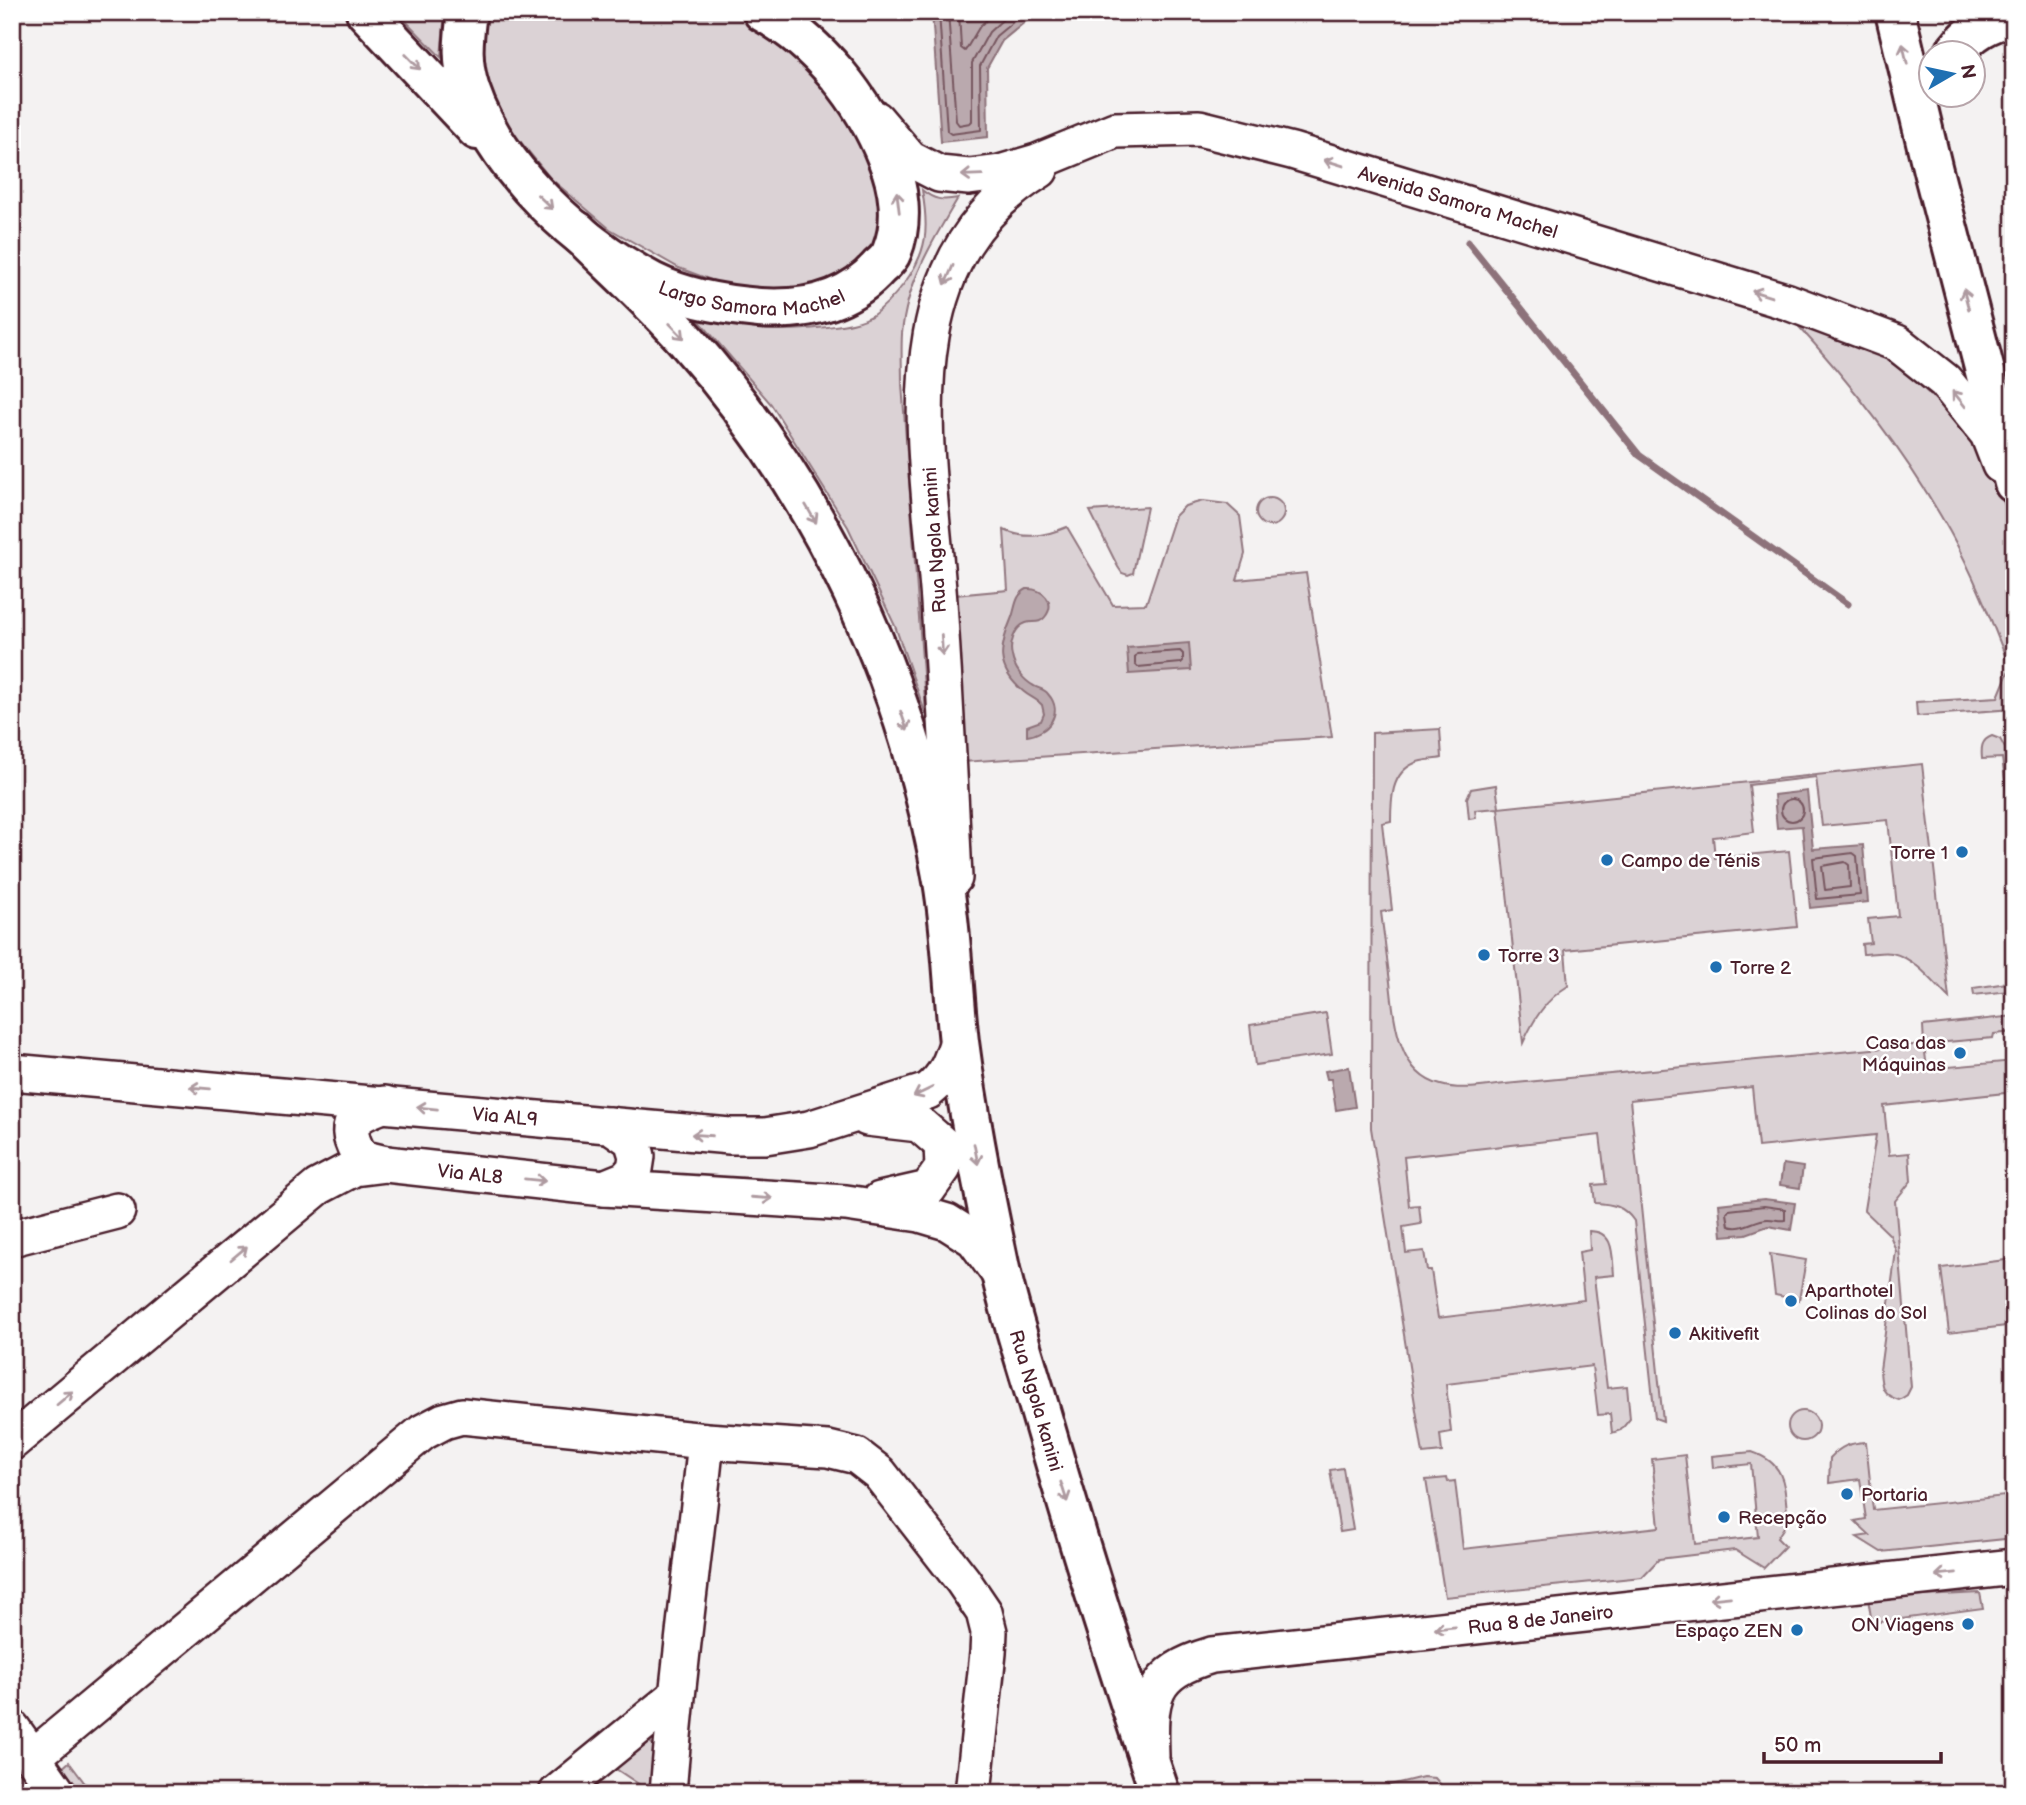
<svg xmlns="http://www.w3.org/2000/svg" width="2026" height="1805" font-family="'Balsamiq Sans',sans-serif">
	<rect width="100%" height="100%" fill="#f4f2f2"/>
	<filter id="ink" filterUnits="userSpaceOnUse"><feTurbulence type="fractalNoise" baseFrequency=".0143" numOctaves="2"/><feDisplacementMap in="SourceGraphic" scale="14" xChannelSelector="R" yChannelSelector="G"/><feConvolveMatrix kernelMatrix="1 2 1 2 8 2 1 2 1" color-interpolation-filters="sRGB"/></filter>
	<g filter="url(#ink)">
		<g fill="#dbd2d5" stroke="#927880" stroke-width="2">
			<polygon points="397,12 445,12 441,57"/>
			<polygon points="485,12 732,12 779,41 833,96 874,158 885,197 882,237 839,283 802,288 767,290 722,284 679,268 610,229 550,178 510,129 493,97 483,60 481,27"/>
			<path d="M922,190C934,200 942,201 958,198C933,240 906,284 902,334C901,351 902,368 902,384L926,715L895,626L848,527L771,404L691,311C741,331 774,333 827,327C841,325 861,323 873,315C884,307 895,295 903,285C928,252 929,229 922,190Z"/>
			<path d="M1792,319L1857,341L1906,372L1959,422L1996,482L2014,529V709L1917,716L1916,702L1998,697L2010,668C1992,622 1974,575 1950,532C1907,455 1851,383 1792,319Z"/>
			<circle cx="1270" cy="512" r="14"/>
			<path d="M1203,501L1227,504L1240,516L1245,554L1237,580L1306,573L1332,737L963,762L955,595L1008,590L1004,530C1027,540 1045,536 1067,527L1113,605L1146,604L1175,516L1185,506Z"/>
			<polygon points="1147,507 1133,573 1128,575 1122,573 1118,567 1090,511"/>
			<path d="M1440,729L1442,758C1434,760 1422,759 1415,763C1391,773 1391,800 1391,821L1382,823L1392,910L1381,912C1384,935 1387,958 1390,982C1394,1018 1397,1074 1441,1085C1461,1091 1485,1086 1505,1084L1924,1044L1923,1026L2014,1016V1032L1994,1034L1993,1038L1924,1044L1927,1069L2014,1061V1092L1884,1106L1889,1155L1909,1153L1911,1181L1895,1201L1911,1387L1907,1395L1899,1400C1882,1395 1881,1387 1880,1370L1896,1251L1890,1235L1864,1210L1876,1135L1758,1147L1752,1087L1630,1100L1663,1421L1655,1418L1634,1221C1624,1206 1613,1204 1595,1203L1593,1185L1606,1184L1600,1135L1404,1157L1409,1206L1419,1205L1421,1224L1403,1227L1406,1253L1424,1251L1427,1270H1431L1438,1318L1584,1300L1579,1252L1590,1250L1589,1231C1615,1231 1612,1255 1614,1275L1594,1277L1607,1388L1627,1386L1630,1419L1621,1430L1612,1433L1610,1414L1598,1415L1592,1366L1446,1384L1451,1432L1440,1434L1442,1452L1423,1454L1371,1128L1372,733Z"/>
			<path d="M1992,736L2000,739L2005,748L2014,819V848L2002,758L1982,759C1981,748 1981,740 1992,736Z"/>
			<path d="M1922,764L1949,998C1933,982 1915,958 1892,953C1884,951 1872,954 1863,954L1862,944L1871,943L1868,919L1898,916L1888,820L1822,826L1816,777L1749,785L1754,832L1713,837L1715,858L1789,851L1797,927L1565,950L1568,986C1545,1000 1534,1019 1523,1043L1498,808L1475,810L1476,818L1469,819L1467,798L1471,789L1496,785L1499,808Z"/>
			<polygon points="2014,982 2014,990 2009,991 1974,995 1973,988"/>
			<polygon points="1326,1013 1332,1054 1255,1065 1250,1025"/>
			<polygon points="1770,1254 1806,1260 1799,1300 1775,1295"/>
			<polygon points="2014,1259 2014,1325 1949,1333 1941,1268"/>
			<circle cx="1803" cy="1426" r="15"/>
			<path d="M1866,1442L1873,1510L2014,1495V1538L1881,1552L1857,1537L1870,1535L1855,1521L1866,1519L1860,1479L1829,1483L1830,1458C1841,1446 1849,1443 1866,1442Z"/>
			<path d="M1752,1452C1788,1464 1784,1488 1788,1521L1777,1538L1785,1546L1764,1568L1735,1550L1659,1559L1642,1577L1445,1597L1426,1480L1447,1478L1448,1482L1455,1481L1463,1549L1659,1527L1652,1459L1685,1455L1695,1544L1758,1537L1751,1464L1713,1468L1712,1456Z"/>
			<polygon points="1343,1468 1353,1530 1340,1532 1330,1470"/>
			<polygon points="1980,1593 1983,1608 1872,1623 1868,1599"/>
			<polygon points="648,1741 659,1749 652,1793 610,1765"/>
			<polygon points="12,1753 33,1779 22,1787 12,1774"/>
			<polygon points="69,1762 92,1793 76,1793 60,1770"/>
			<polygon points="1423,1777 1435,1778 1448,1793 1380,1793 1386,1786"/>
		</g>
		<g fill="#baa9ae" stroke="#8d727a" stroke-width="2">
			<polygon points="932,12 1037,12 1002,41 987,68 988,137 941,142"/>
			<path d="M1027,589C1042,588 1057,602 1045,617C1040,624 1033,621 1026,623C1014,627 1009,645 1012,656C1014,668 1023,680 1034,686C1039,689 1045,689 1048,694C1065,713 1047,734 1027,736V726L1041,721L1044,714L1042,705C1037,699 1030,697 1024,692C995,668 999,648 1012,617C1016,606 1015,595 1027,589Z"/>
			<polygon points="1189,643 1191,670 1129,674 1127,648"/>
			<polygon points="1807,791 1813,849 1863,845 1868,902 1810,908 1802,826 1777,828 1774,795"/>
			<polygon points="1349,1067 1355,1107 1336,1110 1331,1079 1327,1079 1325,1071"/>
			<polygon points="1783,1164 1803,1167 1800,1188 1780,1185"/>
			<polygon points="1764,1199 1795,1203 1791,1230 1768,1226 1746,1234 1722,1236 1719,1204"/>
		</g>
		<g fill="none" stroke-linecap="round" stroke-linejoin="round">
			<g stroke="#77565f" stroke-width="2">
				<polyline points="939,12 947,131 951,134 981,130 980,66 996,36 1025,12"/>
				<polyline points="948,12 956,121 959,125 970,123 972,121 972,63 989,32 1011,12"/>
				<polyline points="959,12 961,48 965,51 980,26 995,12"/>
				<polygon points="1180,651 1183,654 1183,661 1181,663 1138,667 1135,664 1135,657 1137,654"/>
				<circle cx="1792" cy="810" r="11"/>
				<polygon points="1853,853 1857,856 1860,895 1817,899 1813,858"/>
				<polygon points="1845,862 1849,865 1850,887 1825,890 1822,866"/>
				<path d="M1764,1206L1785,1209V1220C1779,1221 1775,1219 1768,1219C1754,1219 1743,1231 1729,1226L1727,1213L1729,1210Z"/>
			</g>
			<polyline stroke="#8d727a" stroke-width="7" points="1468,242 1639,455 1848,604"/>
			<defs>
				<g id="minor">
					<path id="s1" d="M876,119L910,159L939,174L969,177L1000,173L1037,162L1115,130L1199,128L1292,151L1788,302L1897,343L1945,381L1988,434L2000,465"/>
					<path d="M954,878C950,786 945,694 939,602C928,450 885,265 1040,170"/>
					<path id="s2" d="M12,1072L730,1136H765L809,1129L928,1091C947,1076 952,1060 959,1038"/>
					<path d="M385,1104C353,1116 340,1124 361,1158L386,1164"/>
					<polyline points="867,1118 919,1124 942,1144 943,1168 928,1189 880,1200"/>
					<polyline points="604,1188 626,1179 635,1169 637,1156 632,1140 610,1125"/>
					<polyline points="12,1238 117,1211"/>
					<path id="s3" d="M12,1442L318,1187L354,1168L386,1164L604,1188L846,1203L920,1214L947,1222L974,1239L1001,1276"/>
					<polyline points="12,1728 58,1793"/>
					<path id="s4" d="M1151,1756C1149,1697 1150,1673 1212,1655L2014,1567"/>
					<polyline points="33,1757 423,1432 444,1421 462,1416 706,1441 828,1449 857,1456 879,1473 963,1581 984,1612 989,1632 988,1653 973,1793"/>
					<polyline points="557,1793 676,1696"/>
					<path d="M668,1793C677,1675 694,1558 706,1441"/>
				</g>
				<g id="major">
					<polyline points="366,12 477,130"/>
					<path id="s5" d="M467,12C463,41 461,62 470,90C497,170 579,244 652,282C684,298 724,305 759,308C804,311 848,302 879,267C884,263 890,257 892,251C904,221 899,187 887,158C864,99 819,43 763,12"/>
					<polyline points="1895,12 1933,171 2014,483"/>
					<path d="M1955,52C1972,30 1988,23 2014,15"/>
					<path id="s6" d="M577,231C613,267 652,301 686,340C822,494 908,678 943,881C952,934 953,989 959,1042C969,1119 984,1194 1000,1269C1011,1319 1028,1368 1042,1417C1078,1543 1118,1669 1160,1793"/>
				</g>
			</defs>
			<use href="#minor" stroke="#4a1f2b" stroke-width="40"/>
			<use href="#major" stroke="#4a1f2b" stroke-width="44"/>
			<use href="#minor" stroke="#fff" stroke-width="35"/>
			<use href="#major" stroke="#fff" stroke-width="38"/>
		</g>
		<defs><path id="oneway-shaft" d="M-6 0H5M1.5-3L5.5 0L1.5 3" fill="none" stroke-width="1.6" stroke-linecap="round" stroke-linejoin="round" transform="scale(1.75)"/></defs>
		<g stroke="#ae9aa0">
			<use href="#oneway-shaft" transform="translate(1905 54) rotate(-103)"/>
			<use href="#oneway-shaft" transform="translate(413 62) rotate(46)"/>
			<use href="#oneway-shaft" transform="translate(1334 163) rotate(-163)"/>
			<use href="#oneway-shaft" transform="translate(972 175) rotate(178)"/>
			<use href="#oneway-shaft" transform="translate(545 202) rotate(44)"/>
			<use href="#oneway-shaft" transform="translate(898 202) rotate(-97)"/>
			<use href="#oneway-shaft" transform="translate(949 275) rotate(113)"/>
			<use href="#oneway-shaft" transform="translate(1762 294) rotate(-163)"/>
			<use href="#oneway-shaft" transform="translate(1966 299) rotate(-105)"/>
			<use href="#oneway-shaft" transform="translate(677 331) rotate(46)"/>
			<use href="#oneway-shaft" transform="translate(1959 399) rotate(-129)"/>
			<use href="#oneway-shaft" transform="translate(811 514) rotate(60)"/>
			<use href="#oneway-shaft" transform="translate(942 645) rotate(86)"/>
			<use href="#oneway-shaft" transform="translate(904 721) rotate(71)"/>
			<use href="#oneway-shaft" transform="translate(200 1088) rotate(-175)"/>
			<use href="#oneway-shaft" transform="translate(923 1092) rotate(154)"/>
			<use href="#oneway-shaft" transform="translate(427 1108) rotate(-174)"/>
			<use href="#oneway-shaft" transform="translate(702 1135) rotate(-176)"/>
			<use href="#oneway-shaft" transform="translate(976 1154) rotate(79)"/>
			<use href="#oneway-shaft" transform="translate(535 1180) rotate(6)"/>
			<use href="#oneway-shaft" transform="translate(762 1198) rotate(4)"/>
			<use href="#oneway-shaft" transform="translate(239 1253) rotate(-40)"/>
			<use href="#oneway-shaft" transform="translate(65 1398) rotate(-40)"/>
			<use href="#oneway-shaft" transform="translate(1064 1492) rotate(72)"/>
			<use href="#oneway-shaft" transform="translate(1946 1574) rotate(174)"/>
			<use href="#oneway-shaft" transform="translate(1720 1598) rotate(174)"/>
			<use href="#oneway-shaft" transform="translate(1445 1628) rotate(174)"/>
		</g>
	</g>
	<g fill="#1f6fb2" stroke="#fff" stroke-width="2.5">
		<circle cx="1962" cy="852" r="7"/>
		<circle cx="1607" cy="860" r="7"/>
		<circle cx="1484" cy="955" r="7"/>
		<circle cx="1716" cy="967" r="7"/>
		<circle cx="1960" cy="1053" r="7"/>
		<circle cx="1791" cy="1301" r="7"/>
		<circle cx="1675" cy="1333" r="7"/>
		<circle cx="1847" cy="1494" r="7"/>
		<circle cx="1724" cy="1517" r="7"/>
		<circle cx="1968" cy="1624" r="7"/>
		<circle cx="1797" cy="1630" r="7"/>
	</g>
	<g text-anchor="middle" stroke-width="5" stroke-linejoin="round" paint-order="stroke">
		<g font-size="19" fill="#4a1f2b" stroke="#fff">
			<text dy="7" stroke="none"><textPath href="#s1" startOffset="623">Avenida Samora Machel</textPath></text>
			<text dy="7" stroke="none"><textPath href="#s5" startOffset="452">Largo Samora Machel</textPath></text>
			<text transform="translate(934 540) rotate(-94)" y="7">Rua Ngola kanini</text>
			<text dy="7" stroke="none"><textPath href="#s2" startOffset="495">Via AL9</textPath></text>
			<text dy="7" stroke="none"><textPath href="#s3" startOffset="556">Via AL8</textPath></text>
			<text dy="7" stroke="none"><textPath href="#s6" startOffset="1290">Rua Ngola kanini</textPath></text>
			<text dy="7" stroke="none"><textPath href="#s4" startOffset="464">Rua 8 de Janeiro</textPath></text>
		</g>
		<g font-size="19" fill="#4a1f2b" stroke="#fff" text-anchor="start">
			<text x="1948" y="859" text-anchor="end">Torre 1</text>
			<text x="1621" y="867">Campo de Ténis</text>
			<text x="1498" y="962">Torre 3</text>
			<text x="1730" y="974">Torre 2</text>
			<text x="1946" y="1049" text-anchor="end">Casa das<tspan x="1946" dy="22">Máquinas</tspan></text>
			<text x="1805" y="1297">Aparthotel<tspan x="1805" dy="22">Colinas do Sol</tspan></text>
			<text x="1689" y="1340">Akitivefit</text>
			<text x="1861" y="1501">Portaria</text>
			<text x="1738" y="1524">Recepção</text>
			<text x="1954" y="1631" text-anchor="end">ON Viagens</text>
			<text x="1783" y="1637" text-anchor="end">Espaço ZEN</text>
		</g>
	</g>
	<rect width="2026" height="1805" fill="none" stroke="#fff" stroke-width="42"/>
	<rect x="21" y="21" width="1984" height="1763" fill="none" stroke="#4a1f2b" stroke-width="2.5" filter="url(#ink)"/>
	<g transform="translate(1952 74) rotate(81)"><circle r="33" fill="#ffffff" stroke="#b7a5aa" stroke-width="2"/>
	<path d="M0-5L12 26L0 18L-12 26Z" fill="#1f6fb2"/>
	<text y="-10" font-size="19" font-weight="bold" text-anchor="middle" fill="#4a1f2b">N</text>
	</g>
	<path d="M1764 1752v10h177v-10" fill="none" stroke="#4a1f2b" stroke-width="3.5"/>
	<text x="1774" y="1752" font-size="21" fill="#4a1f2b" stroke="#ffffff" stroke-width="5" paint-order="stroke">50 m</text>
</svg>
